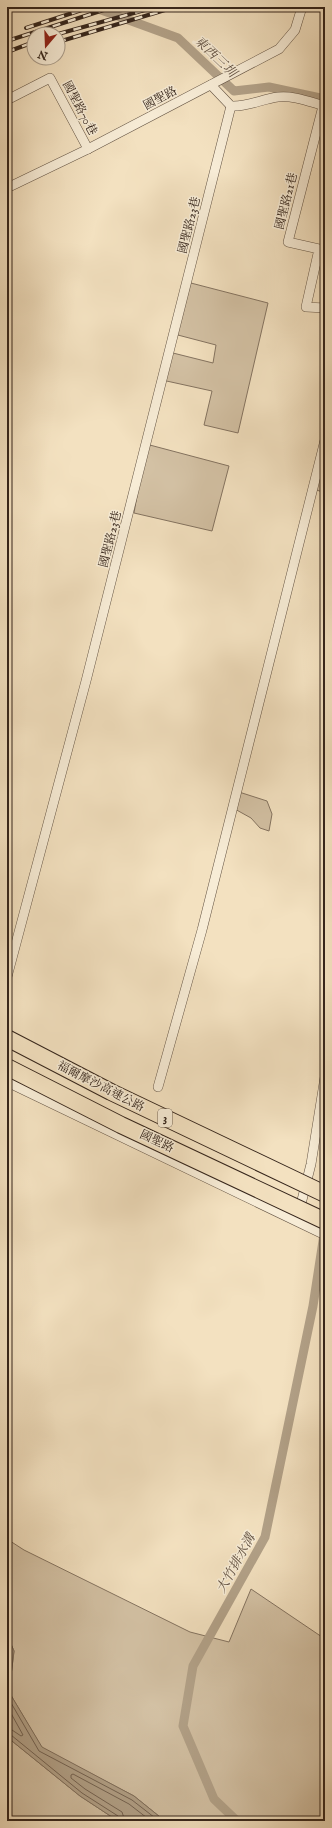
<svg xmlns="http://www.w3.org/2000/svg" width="332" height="1828" font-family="'IM FELL English','Noto Serif TC',serif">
	<rect width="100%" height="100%" fill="#f3e1c0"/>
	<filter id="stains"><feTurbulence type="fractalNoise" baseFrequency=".005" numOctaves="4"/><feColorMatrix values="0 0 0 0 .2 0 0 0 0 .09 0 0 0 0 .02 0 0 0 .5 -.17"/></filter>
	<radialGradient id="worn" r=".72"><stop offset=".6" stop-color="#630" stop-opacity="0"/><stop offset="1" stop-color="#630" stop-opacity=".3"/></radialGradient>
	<g fill="#d3c1a4" stroke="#847360">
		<polygon points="187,282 268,303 238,433 204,425 212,391 162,380 169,352 213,363 216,345 174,334"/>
		<polygon points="146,444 229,466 212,531 134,513"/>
		<polygon points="325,454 325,493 314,489"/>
		<polygon points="239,792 267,801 272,814 269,831 260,828 251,818 233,808"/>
		<polygon points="7,1539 24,1550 190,1632 229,1642 251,1589 325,1639 325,1821 165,1821 134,1796 42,1748 9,1692 14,1651 7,1635"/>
		<polygon points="7,1737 80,1796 118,1821 7,1821"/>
	</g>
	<polygon fill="#b2a188" stroke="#806f5c" points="7,1635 14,1651 9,1692 42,1747 134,1796 165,1821 118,1821 80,1796 7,1737"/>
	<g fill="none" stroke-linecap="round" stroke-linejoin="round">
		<g stroke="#746352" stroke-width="1">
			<polyline points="7,1696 39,1751 132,1800 159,1821"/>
			<polyline points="7,1706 23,1735 21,1736 12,1730 7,1729"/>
			<polyline points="7,1734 11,1735 82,1793 118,1816 120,1821"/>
			<polyline points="125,1821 122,1812 85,1789 71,1778 71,1775 73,1774 129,1804 151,1821"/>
		</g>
		<g stroke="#b2a188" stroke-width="9">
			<polyline points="93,7 178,38 234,91 269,87 325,99"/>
			<polyline points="237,1821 214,1799 183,1726 193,1666 265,1537 313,1306 325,1228"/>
		</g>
		<defs>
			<g id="minor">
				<path d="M211,85L231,106C248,107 262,99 278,97C293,95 310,102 325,106"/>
				<polyline points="7,100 50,78 88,149"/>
				<polyline points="323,106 288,242 319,249 306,307 325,308"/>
				<polyline points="7,188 88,149 279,49 295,30 302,7"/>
				<polyline points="7,977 86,681 231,106"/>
				<polyline points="7,1082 325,1235"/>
				<polyline points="158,1087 202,930 325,440"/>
				<polyline points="299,1212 311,1164 325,1077"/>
			</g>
		</defs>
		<use href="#minor" stroke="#645444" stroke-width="10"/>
		<use href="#minor" stroke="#f7ecd6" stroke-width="9"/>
		<defs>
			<g id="rail">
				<polyline points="26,28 91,7"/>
				<polyline points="58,34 152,8"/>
				<polyline points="7,41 113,7"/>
				<polyline points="58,42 175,7"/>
				<polyline points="7,52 34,42"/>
			</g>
		</defs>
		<use href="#rail" stroke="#35251b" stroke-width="4"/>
		<use href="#rail" stroke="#f7ecd6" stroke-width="2.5" stroke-dasharray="8" stroke-linecap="butt"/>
		<defs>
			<g id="motorway-bridge">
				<polyline points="7,1038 111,1092 325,1194"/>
				<polyline points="7,1067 121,1125 325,1221"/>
			</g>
		</defs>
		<use href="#motorway-bridge" stroke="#35251b" stroke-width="18" stroke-linecap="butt"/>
		<use href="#motorway-bridge" stroke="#f3e1c0" stroke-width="16"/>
	</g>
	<g text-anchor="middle" stroke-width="3" stroke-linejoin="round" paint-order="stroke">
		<rect fill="#f7ecd6" stroke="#6f6153" stroke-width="1" x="158" y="1109" width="14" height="18" rx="3"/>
		<g font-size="11" font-weight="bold" fill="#35251b">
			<text x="165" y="1122">3</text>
		</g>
		<g font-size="12" fill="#35251b" stroke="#f7ecd6">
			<text transform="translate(160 98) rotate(-28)" y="4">國聖路</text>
			<text transform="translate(80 108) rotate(62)" y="4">國聖路70巷</text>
			<text transform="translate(286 201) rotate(-76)" y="4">國聖路21巷</text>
			<text transform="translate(189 225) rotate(-76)" y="4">國聖路23巷</text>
			<text transform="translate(110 539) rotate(-76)" y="4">國聖路23巷</text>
			<text transform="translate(101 1086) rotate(27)" y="4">福爾摩沙高速公路</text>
			<text transform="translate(157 1141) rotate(25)" y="4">國聖路</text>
		</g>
		<g font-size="13" font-style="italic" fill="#615041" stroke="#f7ecd6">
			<text transform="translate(216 56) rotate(44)" y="5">東西三圳</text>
			<text transform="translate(235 1563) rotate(-61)" y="5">大竹排水溝</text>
		</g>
	</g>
	<rect width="332" height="1828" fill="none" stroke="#f3e1c0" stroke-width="24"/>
	<rect x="8" y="8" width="316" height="1812" fill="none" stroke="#35251b" stroke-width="2"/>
	<rect x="12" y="12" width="308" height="1804" fill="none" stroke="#35251b"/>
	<g transform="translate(46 46) rotate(199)"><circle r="19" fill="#f7ecd6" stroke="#a99c8b"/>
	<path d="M0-3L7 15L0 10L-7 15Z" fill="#8f2418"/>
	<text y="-6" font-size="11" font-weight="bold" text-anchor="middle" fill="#35251b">N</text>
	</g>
	<rect width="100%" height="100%" filter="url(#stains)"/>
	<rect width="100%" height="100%" fill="url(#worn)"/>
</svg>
